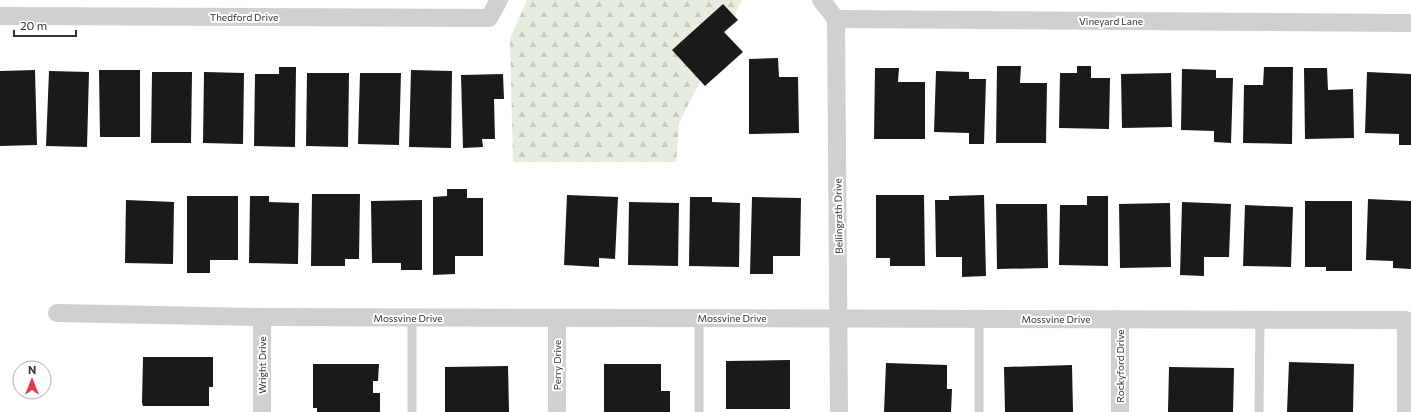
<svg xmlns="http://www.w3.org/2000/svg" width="1411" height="412" font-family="Commissioner,sans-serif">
	<defs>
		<pattern id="forest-firs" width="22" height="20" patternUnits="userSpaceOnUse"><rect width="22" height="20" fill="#e6ecdf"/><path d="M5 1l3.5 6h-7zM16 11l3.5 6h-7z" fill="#c6cbc0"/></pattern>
	</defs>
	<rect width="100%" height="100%" fill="#fff"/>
	<polygon fill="url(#forest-firs)" points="527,0 742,0 679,123 676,162 513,162 510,39"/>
	<g fill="#1a1a1a">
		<polygon points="723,4 738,20 724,32 743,52 705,86 672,50"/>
		<polygon points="778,58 779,77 798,77 799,133 749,134 749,59"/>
		<polygon points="997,66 1021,66 1020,83 1047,83 1046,143 996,143"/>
		<polygon points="1077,66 1091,66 1091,78 1110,78 1109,129 1059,128 1060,73 1077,73"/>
		<polygon points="279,67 296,67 295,147 254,146 255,74 279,74"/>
		<polygon points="1264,67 1293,67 1292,144 1243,143 1244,85 1263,85"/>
		<polygon points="875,68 899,68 898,82 925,82 925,139 874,139"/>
		<polygon points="1304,68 1327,68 1328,90 1353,89 1354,138 1305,139"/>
		<polygon points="1182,69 1216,70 1216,78 1233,78 1231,143 1214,142 1214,131 1181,130"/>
		<polygon points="35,70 37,145 0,146 0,71"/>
		<polygon points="99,70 140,70 140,137 100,137"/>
		<polygon points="411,70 452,71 451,148 409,147"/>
		<polygon points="49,71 89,72 87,147 46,146"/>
		<polygon points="936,71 969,72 969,79 986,79 984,144 969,144 969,133 934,132"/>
		<polygon points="152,72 192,72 191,143 151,143"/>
		<polygon points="204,72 244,73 243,144 203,143"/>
		<polygon points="1367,72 1411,74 1411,145 1399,145 1399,134 1365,133"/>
		<polygon points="307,73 349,73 348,147 306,146"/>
		<polygon points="360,73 401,73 399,145 358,144"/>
		<polygon points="1171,73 1172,127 1122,128 1121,74"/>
		<polygon points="503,74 504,99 494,99 495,139 482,139 483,147 463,148 461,75"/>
		<polygon points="447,189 467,189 467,198 483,198 483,256 455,256 455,274 433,275 433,197 447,196"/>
		<polygon points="312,194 360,194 359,259 345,259 345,266 311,266"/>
		<polygon points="567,195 618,197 615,259 599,258 599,267 564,265"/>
		<polygon points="876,195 924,195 925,266 890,266 890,258 876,258"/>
		<polygon points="984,195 986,276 962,277 962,257 936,257 935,200 949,200 949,196"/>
		<polygon points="187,196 238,196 238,260 210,260 210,273 187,273"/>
		<polygon points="250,196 269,196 269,202 299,203 298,264 249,263"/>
		<polygon points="1087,196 1108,196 1108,266 1059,265 1060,205 1087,205"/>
		<polygon points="690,197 712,197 712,202 740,203 739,267 689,266"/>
		<polygon points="752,197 801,198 800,256 773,256 773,274 750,274"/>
		<polygon points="1368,199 1411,201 1411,269 1393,268 1393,261 1366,260"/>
		<polygon points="126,200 174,202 173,264 125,263"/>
		<polygon points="422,200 422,270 401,270 401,263 372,263 371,201"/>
		<polygon points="1305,201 1352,201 1352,271 1326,271 1326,267 1305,267"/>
		<polygon points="629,202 679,203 678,266 628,265"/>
		<polygon points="1182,202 1231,204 1229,257 1204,257 1204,276 1180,275"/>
		<polygon points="1170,203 1171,267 1120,268 1119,204"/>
		<polygon points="996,204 1047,204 1048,268 997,269"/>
		<polygon points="1245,205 1293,207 1291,267 1243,266"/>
		<polygon points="143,357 213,357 213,387 209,387 209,406 143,406 142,403"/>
		<polygon points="790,360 790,409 726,409 726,361"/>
		<polygon points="1289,362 1354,364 1353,412 1287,412"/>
		<polygon points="886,363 947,365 947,389 952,389 951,412 884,412"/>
		<polygon points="313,364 379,364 378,381 373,381 373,393 380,393 380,412 317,412 317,408 313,408"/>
		<polygon points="604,364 661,364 661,391 670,391 670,412 604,412"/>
		<polygon points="1072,365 1073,412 1005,412 1004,367"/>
		<polygon points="508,366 509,412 445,412 445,367"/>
		<polygon points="1169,367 1234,368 1233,412 1168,412"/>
	</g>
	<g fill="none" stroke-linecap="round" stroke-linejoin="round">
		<g stroke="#d0d0d0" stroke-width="9">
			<polyline points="699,318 699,412"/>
			<polyline points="412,412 412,318"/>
			<polyline points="979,412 979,319"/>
			<polyline points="1259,412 1260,319"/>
		</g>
		<g stroke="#d0d0d0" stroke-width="18">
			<polyline points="821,0 836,19"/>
			<polyline points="0,16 489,18 499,0"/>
			<polyline points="836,19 1411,23"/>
			<polyline points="836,19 839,412"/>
			<polyline points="57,313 262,317 1406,320 1406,412"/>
			<polyline points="262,412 262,317"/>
			<polyline points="557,412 557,318"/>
			<polyline points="1120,412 1120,319"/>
		</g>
	</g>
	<g text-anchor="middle" stroke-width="4" stroke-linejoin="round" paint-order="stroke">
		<g font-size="10" fill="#333" stroke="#fff">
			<text x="244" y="21">Thedford Drive</text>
			<text x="1111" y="25">Vineyard Lane</text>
			<text transform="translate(838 216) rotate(-91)" y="4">Bellingrath Drive</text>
			<text x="408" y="322">Mossvine Drive</text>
			<text x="732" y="322">Mossvine Drive</text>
			<text x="1056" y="323">Mossvine Drive</text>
			<text transform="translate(262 365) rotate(-90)" y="4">Wright Drive</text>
			<text transform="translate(557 365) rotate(-90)" y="4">Perry Drive</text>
			<text transform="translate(1120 366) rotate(-90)" y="4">Rockyford Drive</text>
		</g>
	</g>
	<g transform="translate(32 380)"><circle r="19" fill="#ffffff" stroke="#adadad"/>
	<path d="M0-3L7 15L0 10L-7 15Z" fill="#e63946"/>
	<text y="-6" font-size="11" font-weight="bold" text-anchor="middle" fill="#333333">N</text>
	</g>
	<path d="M14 30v6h62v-6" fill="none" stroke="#333333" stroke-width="2"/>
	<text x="20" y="30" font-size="12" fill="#333333" stroke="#ffffff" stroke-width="3" paint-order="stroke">20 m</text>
</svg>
